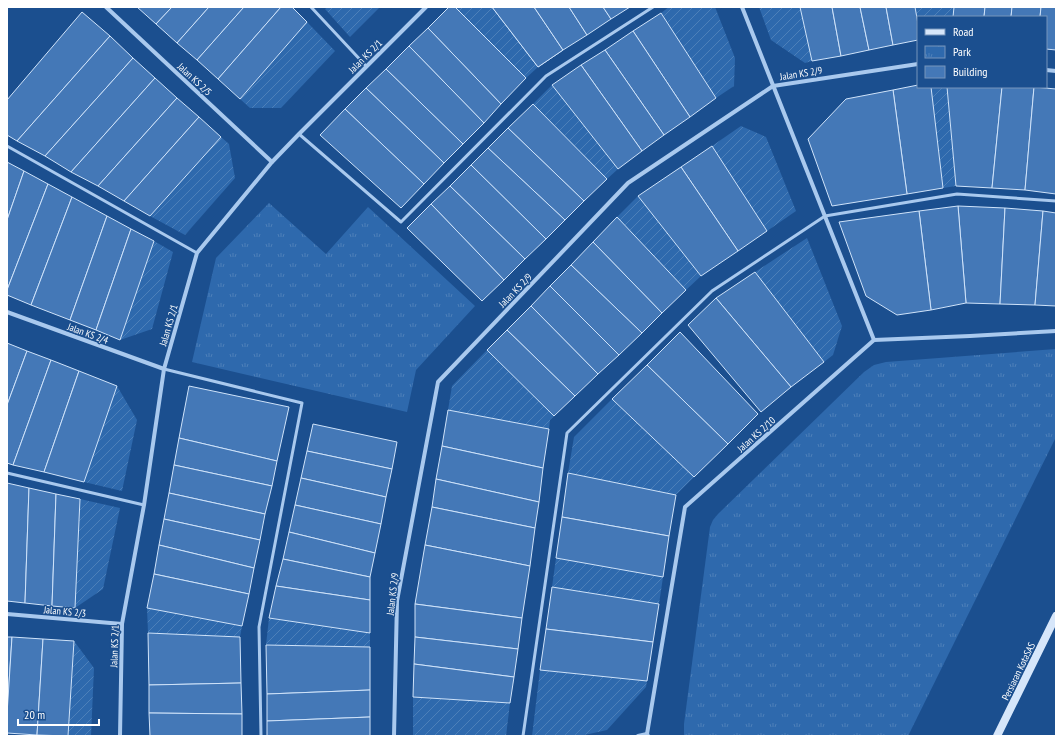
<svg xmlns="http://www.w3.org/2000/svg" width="1063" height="743" font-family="'PT Sans Narrow',sans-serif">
	<defs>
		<pattern id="park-tufts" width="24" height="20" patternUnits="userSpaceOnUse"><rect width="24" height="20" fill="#2e69ad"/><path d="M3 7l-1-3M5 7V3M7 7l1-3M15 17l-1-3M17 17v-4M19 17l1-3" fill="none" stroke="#4d80b9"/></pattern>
		<pattern id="garden-furrows" width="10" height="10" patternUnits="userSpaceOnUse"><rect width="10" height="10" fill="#2e69ad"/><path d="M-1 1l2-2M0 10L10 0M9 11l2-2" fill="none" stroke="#4d80b9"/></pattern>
	</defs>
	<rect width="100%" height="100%" fill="#1b4f8f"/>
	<g fill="url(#park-tufts)">
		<polygon points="269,203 326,254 368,207 475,306 416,370 407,412 192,362 216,258"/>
		<polygon points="1056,349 1056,437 908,736 684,736 684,724 710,527 713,520 718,514 864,372 874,365 886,362"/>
	</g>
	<g fill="url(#garden-furrows)">
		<polygon points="328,7 380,7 350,37 325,9"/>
		<polygon points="455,7 492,7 538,67 526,78"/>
		<polygon points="669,7 715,7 735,58 734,86 716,98 661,13"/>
		<polygon points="759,7 800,7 812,61 805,63 771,40"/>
		<polygon points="915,7 954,7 953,17 918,17 918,24"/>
		<polygon points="307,22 335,51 281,108 250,108 240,99"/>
		<polygon points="552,85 618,169 607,179 533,104"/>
		<polygon points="931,87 947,87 956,186 943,188"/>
		<polygon points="741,126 766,137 796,211 767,231 712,146"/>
		<polygon points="221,137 229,144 235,178 185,235 150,216"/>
		<polygon points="638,196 701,276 686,290 617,217"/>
		<polygon points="807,238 842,326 833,355 824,362 755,272"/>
		<polygon points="154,241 173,252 152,329 120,340"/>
		<polygon points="487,350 554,416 550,420 549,429 448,410 452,386"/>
		<polygon points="117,386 137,420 122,491 84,482"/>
		<polygon points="612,399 694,477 676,495 568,473 574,437"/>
		<polygon points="80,499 120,508 103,589 75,608"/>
		<polygon points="556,558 663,577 659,604 552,587"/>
		<polygon points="147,608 242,626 240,637 148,633"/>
		<polygon points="269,618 370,633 370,647 266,645"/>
		<polygon points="74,641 94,668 91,736 68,736"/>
		<polygon points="540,670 647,681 646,687 607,730 580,736 532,736"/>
		<polygon points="413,697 510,703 506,736 413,736"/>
	</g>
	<g fill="#4478b7" stroke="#cfe3fa">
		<polygon points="137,7 172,7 156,24"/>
		<polygon points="172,7 209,7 177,43 156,24"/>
		<polygon points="209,7 244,7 197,60 177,43"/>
		<polygon points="244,7 281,7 218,79 197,60"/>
		<polygon points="281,7 292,7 307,22 240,99 218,79"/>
		<polygon points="449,7 455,7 526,78 501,104 428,28"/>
		<polygon points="492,7 534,7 563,50 538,67"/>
		<polygon points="492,7 534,7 563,50 538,67"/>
		<polygon points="534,7 569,7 587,35 563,50"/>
		<polygon points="569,7 603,7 611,19 587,35"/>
		<polygon points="603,7 630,7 611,19"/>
		<polygon points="800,7 832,7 841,56 812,61"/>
		<polygon points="832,7 860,7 869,50 841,56"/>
		<polygon points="860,7 886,7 893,45 869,50"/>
		<polygon points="886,7 915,7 918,24 918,40 893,45"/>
		<polygon points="954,7 985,7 984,17 953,17"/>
		<polygon points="985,7 1012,7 1011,17 984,17"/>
		<polygon points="1012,7 1041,7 1040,17 1011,17"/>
		<polygon points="1041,7 1056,7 1056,50 1046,49 1046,17 1040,17"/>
		<polygon points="82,12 110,36 17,141 7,135 7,100"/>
		<polygon points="661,13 716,98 690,117 633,31"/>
		<polygon points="428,28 501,104 484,123 409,46"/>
		<polygon points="633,31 690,117 664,135 605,50"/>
		<polygon points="110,36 133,58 45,156 17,141"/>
		<polygon points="409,46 484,123 463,144 386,69"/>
		<polygon points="605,50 664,135 642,151 581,65"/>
		<polygon points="133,58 155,78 71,172 45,156"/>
		<polygon points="581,65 642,151 618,169 552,85"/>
		<polygon points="386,69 463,144 444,163 366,88"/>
		<polygon points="155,78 177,98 98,186 71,172"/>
		<polygon points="918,85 918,87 931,87 943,188 907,194 893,90"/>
		<polygon points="947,87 1002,87 992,188 956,186"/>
		<polygon points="1002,87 1034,87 1025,190 992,188"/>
		<polygon points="1034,87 1056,89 1056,194 1025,190"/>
		<polygon points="366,88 444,163 424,184 345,109"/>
		<polygon points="893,90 907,194 832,206 808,139 846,99"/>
		<polygon points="177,98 199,117 124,201 98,186"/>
		<polygon points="533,104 607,179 584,201 508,128"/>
		<polygon points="345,109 424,184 401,208 320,135"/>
		<polygon points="199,117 221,137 150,216 124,201"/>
		<polygon points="508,128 584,201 565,220 488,148"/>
		<polygon points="712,146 767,231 738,251 681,167"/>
		<polygon points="488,148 565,220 546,239 471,165"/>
		<polygon points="7,162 24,171 7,220"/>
		<polygon points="471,165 546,239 525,259 450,186"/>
		<polygon points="681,167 738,251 701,276 638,196"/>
		<polygon points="24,171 48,184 7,290 7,220"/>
		<polygon points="48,184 72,197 31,305 7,295 7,290"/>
		<polygon points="450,186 525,259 504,280 431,204"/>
		<polygon points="72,197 107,216 70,320 31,305"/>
		<polygon points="431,204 504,280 482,301 407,228"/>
		<polygon points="958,206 1005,208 1000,304 966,303"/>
		<polygon points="958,206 966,303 931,310 919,211"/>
		<polygon points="1005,208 1043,211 1035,305 1000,304"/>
		<polygon points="919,211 931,310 897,315 866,296 839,222"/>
		<polygon points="1043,211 1056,213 1056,306 1035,305"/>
		<polygon points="107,216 131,229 96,330 70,320"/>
		<polygon points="617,217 686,290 662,313 593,242"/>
		<polygon points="131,229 154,241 120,340 96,330"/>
		<polygon points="593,242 662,313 642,333 571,265"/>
		<polygon points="571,265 642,333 619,355 550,286"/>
		<polygon points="755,272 824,362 791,387 716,298"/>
		<polygon points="550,286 619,355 598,374 531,306"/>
		<polygon points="716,298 791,387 761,412 688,325"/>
		<polygon points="531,306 598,374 575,396 507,330"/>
		<polygon points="507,330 575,396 554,416 487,350"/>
		<polygon points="680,332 758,414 728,444 647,365"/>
		<polygon points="7,343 27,351 7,405"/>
		<polygon points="27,351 51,360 13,465 7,463 7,405"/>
		<polygon points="51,360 79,371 44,472 13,465"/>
		<polygon points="647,365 728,444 694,477 612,399"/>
		<polygon points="79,371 117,386 84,482 44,472"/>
		<polygon points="189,386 289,407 277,461 179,438"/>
		<polygon points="448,410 549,429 543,468 442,446"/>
		<polygon points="313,424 397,442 392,469 307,451"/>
		<polygon points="179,438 277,461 272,486 174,465"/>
		<polygon points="442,446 543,468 539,502 436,479"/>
		<polygon points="307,451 392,469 386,497 301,478"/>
		<polygon points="174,465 272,486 265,514 169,493"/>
		<polygon points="568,473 676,495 669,536 562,517"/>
		<polygon points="301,478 386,497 381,524 295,505"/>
		<polygon points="436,479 539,502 535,528 432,507"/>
		<polygon points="7,483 29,488 25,603 7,601"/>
		<polygon points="29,488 56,494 52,606 25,603"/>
		<polygon points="169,493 265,514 260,540 164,519"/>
		<polygon points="56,494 80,499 75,608 52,606"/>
		<polygon points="295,505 381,524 375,553 289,532"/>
		<polygon points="432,507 535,528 530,566 425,545"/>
		<polygon points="562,517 669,536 663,577 556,558"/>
		<polygon points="164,519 260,540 254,568 159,545"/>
		<polygon points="289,532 375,553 370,577 283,559"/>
		<polygon points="159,545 254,568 249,594 154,574"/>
		<polygon points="425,545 530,566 522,618 415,604"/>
		<polygon points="283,559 370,577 370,600 276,586"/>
		<polygon points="154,574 249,594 242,626 147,608"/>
		<polygon points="276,586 370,600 370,633 269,618"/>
		<polygon points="552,587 659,604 653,642 546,629"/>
		<polygon points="415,604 522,618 518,649 415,637"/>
		<polygon points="546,629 653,642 647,681 540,670"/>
		<polygon points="148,633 240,637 241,683 149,685"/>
		<polygon points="7,637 12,637 7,714"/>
		<polygon points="12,637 43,639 37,735 7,733 7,714"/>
		<polygon points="415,637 518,649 514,677 414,664"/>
		<polygon points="43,639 74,641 68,736 37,735"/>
		<polygon points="266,645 370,647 370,690 267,694"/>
		<polygon points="414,664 514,677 510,703 413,697"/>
		<polygon points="241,683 242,714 149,713 149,685"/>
		<polygon points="370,690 370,717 267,721 267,694"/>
		<polygon points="149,713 242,714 242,736 150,736"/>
		<polygon points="370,717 370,736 267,736 267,721"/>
	</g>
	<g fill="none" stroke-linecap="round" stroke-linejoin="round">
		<g stroke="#a9c9ee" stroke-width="3">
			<polyline points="311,7 366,66"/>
			<polyline points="299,134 401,222 546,76 653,7"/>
			<polyline points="7,146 197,253"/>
			<polyline points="164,369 302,403 259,627 261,736"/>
			<polyline points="7,473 144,505"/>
			<polyline points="523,736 567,433 712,291 825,216 957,194 1056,201"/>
		</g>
		<g stroke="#a9c9ee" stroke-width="4">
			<polyline points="106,7 272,162"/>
			<polyline points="742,7 874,340"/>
			<polyline points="1046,70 1056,71"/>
			<polyline points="7,312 164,369"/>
			<polyline points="7,614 122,624"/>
			<polyline points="120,736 122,624 144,505 164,369 197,253 272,162 299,134 426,7"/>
			<polyline points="394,736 397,601 438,382 628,183 773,86 918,64"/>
			<polyline points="638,736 647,734"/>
			<polyline points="648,736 647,734 685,507 874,340 970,336 1056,331"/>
		</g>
		<polyline stroke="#d6e6fa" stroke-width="8" points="997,736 1056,616"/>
	</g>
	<g text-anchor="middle" stroke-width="3" stroke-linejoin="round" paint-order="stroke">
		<g font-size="10" fill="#fff" stroke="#1b4f8f">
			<text transform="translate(365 56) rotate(-45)" y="4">Jalan KS 2/1</text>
			<text transform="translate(801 73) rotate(-9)" y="4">Jalan KS 2/9</text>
			<text transform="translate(195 79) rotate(43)" y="4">Jalan KS 2/5</text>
			<text transform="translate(515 290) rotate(-46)" y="4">Jalan KS 2/9</text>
			<text transform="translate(168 325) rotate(-74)" y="4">Jalan KS 2/1</text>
			<text transform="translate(88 333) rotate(20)" y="4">Jalan KS 2/4</text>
			<text transform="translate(756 434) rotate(-42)" y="4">Jalan KS 2/10</text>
			<text transform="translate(392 594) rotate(-83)" y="4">Jalan KS 2/9</text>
			<text transform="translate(65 611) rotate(5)" y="4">Jalan KS 2/3</text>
			<text transform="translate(114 646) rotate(-88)" y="4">Jalan KS 2/1</text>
			<text transform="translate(1018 671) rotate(-64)" y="4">Persiaran KotaSAS</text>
		</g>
	</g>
	<rect width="1063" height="743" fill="none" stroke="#ffffff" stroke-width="16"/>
	<rect x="917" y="16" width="130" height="72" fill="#1b4f8f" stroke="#7695bc"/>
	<rect x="925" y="29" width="20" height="6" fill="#d6e6fa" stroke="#7695bc"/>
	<text x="953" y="36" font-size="12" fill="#ffffff">Road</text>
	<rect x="925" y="46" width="20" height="12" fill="url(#park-tufts)" stroke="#7695bc"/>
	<text x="953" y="56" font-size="12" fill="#ffffff">Park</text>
	<rect x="925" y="66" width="20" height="12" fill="#4478b7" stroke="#7695bc"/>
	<text x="953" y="76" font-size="12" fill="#ffffff">Building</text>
	<path d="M18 719v6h81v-6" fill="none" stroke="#ffffff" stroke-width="2"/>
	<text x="24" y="719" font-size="12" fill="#ffffff" stroke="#1b4f8f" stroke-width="3" paint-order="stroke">20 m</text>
</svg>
